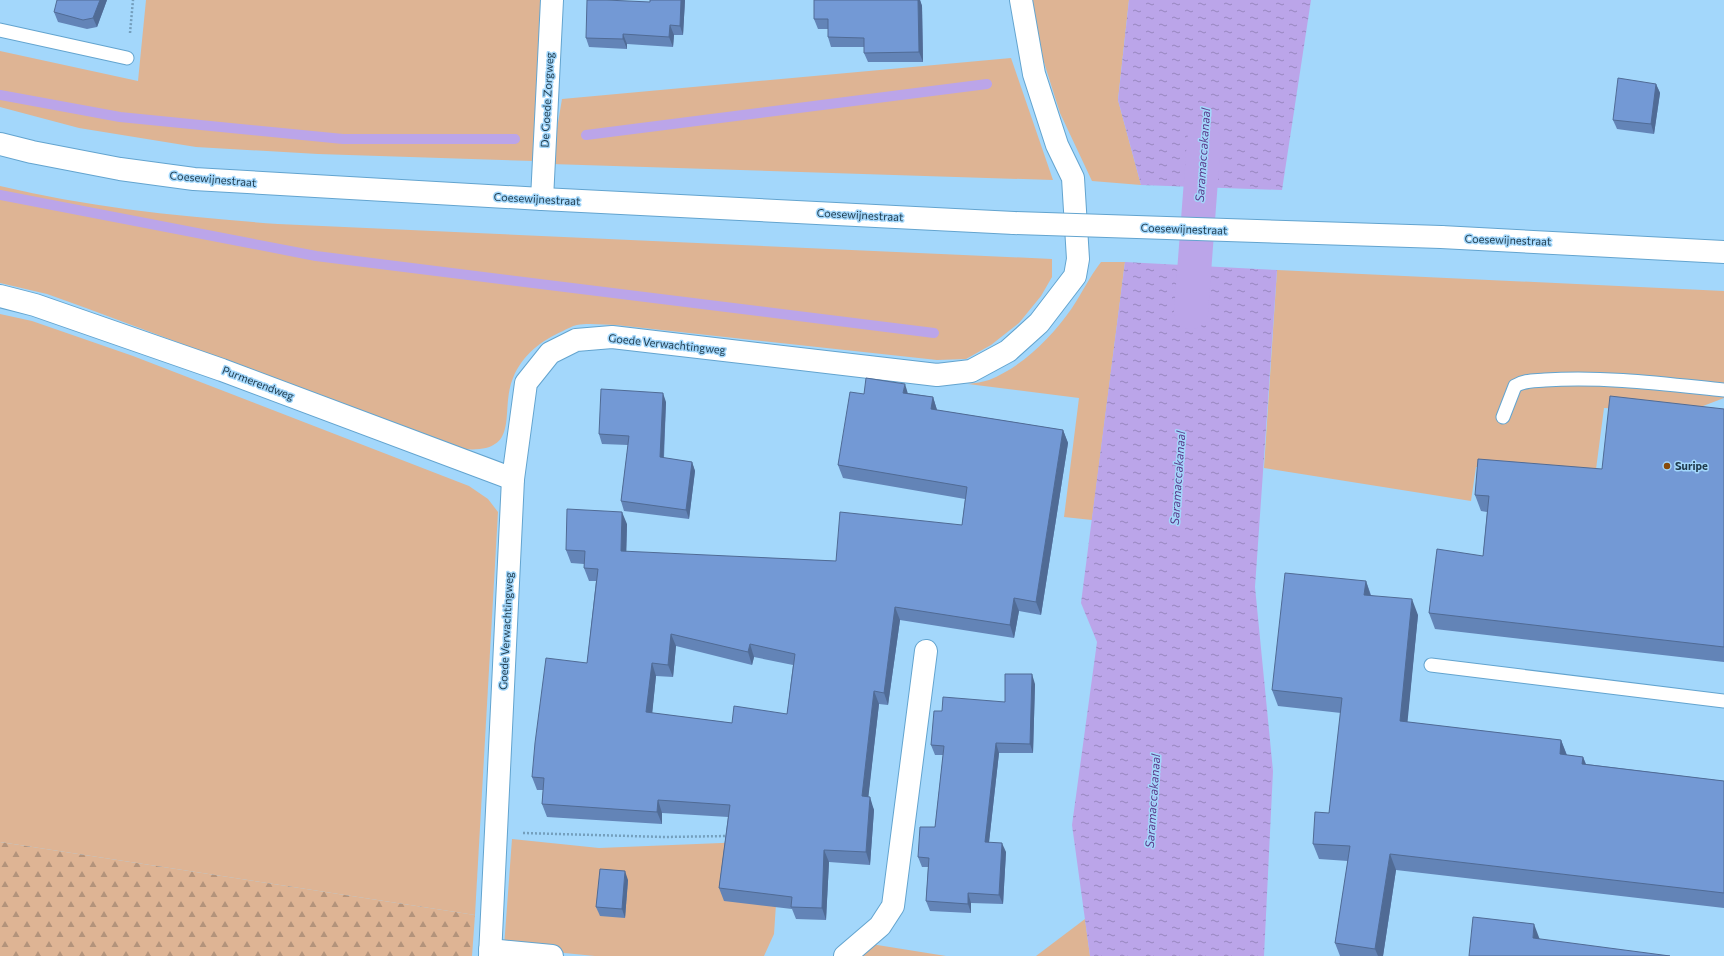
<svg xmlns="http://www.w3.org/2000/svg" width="1724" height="956" font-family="Commissioner,sans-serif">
	<defs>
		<pattern id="forest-firs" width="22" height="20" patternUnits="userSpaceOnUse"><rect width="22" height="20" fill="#deb494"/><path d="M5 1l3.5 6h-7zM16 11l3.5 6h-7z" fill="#b3937b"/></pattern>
		<pattern id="water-ripples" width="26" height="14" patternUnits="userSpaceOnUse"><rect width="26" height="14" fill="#bba5e9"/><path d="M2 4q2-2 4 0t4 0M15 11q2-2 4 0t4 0" fill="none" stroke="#9787bf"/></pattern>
	</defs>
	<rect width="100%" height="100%" fill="#a3d7fb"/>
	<g fill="#deb494">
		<polygon points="146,0 546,0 533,161 318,154 196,147 79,128 0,107 0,51 138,81"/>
		<polygon points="1030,0 1129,0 1118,100 1141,185 1092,181 1060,113 1035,34"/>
		<polygon points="1011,58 1053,180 551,164 562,99"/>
		<path d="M0,186C91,208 185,217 278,224L1052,259V277L1041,296L1019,323L991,345L966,359L937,360L616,325C604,325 589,323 577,325C572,326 567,329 563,331C542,340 522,355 513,378C499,412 523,454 463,449L86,308L47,294L0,283Z"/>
		<path d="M1101,262H1125L1092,520L1064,517L1079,398L968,384C975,383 983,382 989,380C1023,366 1051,338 1072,308C1082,293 1090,276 1101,262Z"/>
		<polygon points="1277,270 1724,291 1724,398 1690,411 1604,408 1595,477 1476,467 1471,501 1264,468"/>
		<polygon points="0,314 32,321 133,356 469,486 488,499 498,512 475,915 0,842"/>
		<polygon points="512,839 599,848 768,841 776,904 774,934 764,956 595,956 504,947"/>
		<polygon points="1085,919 1090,956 1036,956"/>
		<polygon points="871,944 946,956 854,956"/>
	</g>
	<polygon fill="url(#forest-firs)" points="0,842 475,915 472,956 0,956"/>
	<g fill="url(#water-ripples)">
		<polygon points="1129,0 1311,0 1282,190 1141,185 1118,100"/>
		<polygon points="1125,262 1277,270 1255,587 1273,771 1264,956 1090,956 1072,825 1097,642 1081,603"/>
	</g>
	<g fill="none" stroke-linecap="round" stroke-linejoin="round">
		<g stroke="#bba5e9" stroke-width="10">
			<polyline points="0,95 120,117 343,139 515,139"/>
			<polyline points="586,135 987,84"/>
			<polyline points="0,195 316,256 934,333"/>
		</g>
		<polyline stroke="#bba5e9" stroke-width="34" points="1191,312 1204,141"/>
		<defs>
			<g id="service">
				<polyline points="0,30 127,58"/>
				<path d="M1503,417L1515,386C1524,380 1535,381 1545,380C1604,376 1665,384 1724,390"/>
				<polyline points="1431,665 1724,701"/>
			</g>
			<g id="minor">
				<polyline points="542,199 552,0"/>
				<polyline points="0,296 35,305 222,370 513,479"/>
				<polyline points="490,950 552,956"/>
				<polyline points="490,956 513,479 526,383 550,353 576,340 612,337 937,375 971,371 1008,351 1039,323 1075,276 1078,259 1073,178 1057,145 1034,74 1021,0"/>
				<polyline points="845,956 880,926 893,906 926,651"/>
			</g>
			<g id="secondary">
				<polyline points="0,144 32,152 120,169 194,179 542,199 1014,223"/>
				<polyline points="1441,237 1724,252"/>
			</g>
		</defs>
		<use href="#service" stroke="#63a4cf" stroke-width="15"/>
		<use href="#minor" stroke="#63a4cf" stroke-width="24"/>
		<use href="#secondary" stroke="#63a4cf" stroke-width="24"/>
		<g stroke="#749fbd" stroke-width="2.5" stroke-dasharray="2 2" stroke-linecap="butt">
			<polyline points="130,33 133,0"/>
			<polyline points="523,833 665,837 728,836"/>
		</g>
		<use href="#service" stroke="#fff" stroke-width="13"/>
		<use href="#minor" stroke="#fff" stroke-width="22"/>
		<use href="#secondary" stroke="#fff" stroke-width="22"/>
		<defs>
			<polyline id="secondary-bridge" points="1014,223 1441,237"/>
		</defs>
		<use href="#secondary-bridge" stroke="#63a4cf" stroke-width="24" stroke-linecap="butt"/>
		<use href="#secondary-bridge" stroke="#fff" stroke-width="22"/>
	</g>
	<g fill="#6384b7" fill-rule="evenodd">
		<polygon points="107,0 97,27 87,29 58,22 54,12"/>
		<polygon points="685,0 683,35 674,35 673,47 627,44 627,49 589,47 586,38 650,2"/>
		<polygon points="814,0 920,0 922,6 923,62 868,62 864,53 864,47 831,47 828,37 828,29 818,29 814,19"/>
		<polygon points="1656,84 1660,93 1654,134 1617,129 1613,120"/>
		<path d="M908,393L933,397L937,410L1063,430L1068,443L1041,615L1019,611L1014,638L900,620L888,705L879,704L868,797L874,810L870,865L829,862L826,920L796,919L792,909L724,901L719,888L728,817L662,813V824L547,817L542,804L543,790H537L532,777L587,663L596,581H589L584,568V564L571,563L566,550L627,524L626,552L836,561L962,525L965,499L843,478L838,465L864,394ZM676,646L752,665L754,657L793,665L787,714L732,723L652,713L656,676L673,677Z"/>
		<polygon points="666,402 664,458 692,462 695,471 689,519 624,511 621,501 628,445 602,444 599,434"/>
		<polygon points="1724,409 1724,662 1435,629 1429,613 1483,556 1487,512 1481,511 1475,495 1602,469"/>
		<polygon points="1366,581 1371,595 1418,615 1407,722 1561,740 1567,755 1583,757 1586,764 1724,781 1724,908 1396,870 1383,956 1340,956 1335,943 1348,861 1319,859 1313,844 1329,813 1341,713 1278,706 1272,690"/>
		<polygon points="1035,684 1033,753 999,753 989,842 1006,852 1003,904 971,903 971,913 930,911 926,901 928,867 922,867 918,857 935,827 943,755 935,755 931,745 942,711 1005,702"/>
		<polygon points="628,880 625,918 600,916 596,907"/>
	</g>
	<g fill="#506b95">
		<polygon points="100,0 107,0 97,27 93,18"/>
		<polygon points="681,0 685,0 683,35 680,26"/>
		<polygon points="918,0 920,0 922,6 923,62 919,52"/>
		<polygon points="670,25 674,35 673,47 669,37"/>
		<polygon points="623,34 627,44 627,49 623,39"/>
		<polygon points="1656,84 1660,93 1654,134 1651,124"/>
		<polygon points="905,384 909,397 903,393"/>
		<polygon points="663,393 666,402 663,467 660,457"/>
		<polygon points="933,397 937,410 936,422 931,409"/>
		<polygon points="1063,430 1068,443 1041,615 1036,602"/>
		<polygon points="692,462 695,471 689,519 686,510"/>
		<polygon points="622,512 627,524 626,564 621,551"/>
		<polygon points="1366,581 1371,597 1364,595"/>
		<polygon points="1014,598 1019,611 1014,638 1010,625"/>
		<polygon points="1412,599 1418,615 1406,737 1400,721"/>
		<polygon points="895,607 900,620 888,705 884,693"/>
		<polygon points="671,634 676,646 673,677 668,665"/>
		<polygon points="750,644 754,657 752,665 748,652"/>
		<polygon points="652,663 656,676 651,725 646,712"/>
		<polygon points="1032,674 1035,684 1033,753 1030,744"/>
		<polygon points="874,691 879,704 867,809 862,796"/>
		<polygon points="1561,740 1567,756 1560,754"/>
		<polygon points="996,743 999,753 988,851 985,842"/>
		<polygon points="1583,757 1589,773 1582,764"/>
		<polygon points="870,797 874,810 870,865 866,852"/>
		<polygon points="658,800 662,813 662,824 657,812"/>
		<polygon points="1002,843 1006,852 1003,904 999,895"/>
		<polygon points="824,850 829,862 826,920 822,908"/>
		<polygon points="1390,854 1396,870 1383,956 1378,956 1375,949"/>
		<polygon points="625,871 628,880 625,918 622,909"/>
		<polygon points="968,893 971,903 971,913 968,904"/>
		<polygon points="1534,924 1540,940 1533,938"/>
	</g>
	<g fill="#7399d5" stroke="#506b95" fill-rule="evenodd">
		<polygon points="57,0 100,0 93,18 83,20 54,12"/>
		<polygon points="587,0 606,0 650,2 650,0 681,0 680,26 670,25 669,37 623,34 623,39 586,38"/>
		<polygon points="814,0 918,0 919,52 864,53 864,38 828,37 828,19 814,19"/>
		<polygon points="1618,78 1656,84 1651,124 1613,120"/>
		<path d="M866,378L905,384L903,393L933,397L931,409L1063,430L1036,602L1014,598L1010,625L895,607L884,693L874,691L862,796L870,797L866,852L824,850L822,908L791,907L792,897L719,888L730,805L658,800L657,812L542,804L544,778L532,777L535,743L546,658L587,663L598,569L584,568L585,551L566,550L567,509L622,512L621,551L836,561L840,512L962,525L967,487L838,465L850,392L864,394ZM671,634L748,652L750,644L795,654L787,714L734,706L732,723L646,712L652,663L668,665Z"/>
		<polygon points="601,389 663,393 660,457 692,462 686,510 621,501 629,436 599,434"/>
		<polygon points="1610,396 1724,409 1724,647 1429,613 1437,549 1483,556 1489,496 1475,495 1478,459 1602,469"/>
		<polygon points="1285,573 1366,581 1364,595 1412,599 1400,721 1561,740 1560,754 1583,757 1582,764 1724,781 1724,893 1390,854 1375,949 1335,943 1350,846 1313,844 1315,812 1329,813 1342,698 1272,690"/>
		<polygon points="1005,674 1032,674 1030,744 996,743 985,842 1002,843 999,895 968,893 968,904 926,901 929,858 918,857 920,827 935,827 944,746 931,745 934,711 942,711 943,697 1005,702"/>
		<polygon points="600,869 625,871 622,909 596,907"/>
		<polygon points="1473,917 1534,924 1533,938 1670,956 1469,956"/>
	</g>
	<circle fill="#884b0b" stroke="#a3d7fb" stroke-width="1.5" cx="1667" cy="466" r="4"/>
	<g text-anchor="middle" stroke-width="3" stroke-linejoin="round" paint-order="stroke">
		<g font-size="11" fill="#1e3a4c" stroke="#a3d7fb">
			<text transform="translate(547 100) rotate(-87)" y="4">De Goede Zorgweg</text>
			<text transform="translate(213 179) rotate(5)" y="4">Coesewijnestraat</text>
			<text transform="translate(537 199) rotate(3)" y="4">Coesewijnestraat</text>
			<text transform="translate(860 215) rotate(3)" y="4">Coesewijnestraat</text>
			<text transform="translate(1184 229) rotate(2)" y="4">Coesewijnestraat</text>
			<text transform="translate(1508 240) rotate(2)" y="4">Coesewijnestraat</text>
			<text transform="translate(667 344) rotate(6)" y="4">Goede Verwachtingweg</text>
			<text transform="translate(258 383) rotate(21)" y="4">Purmerendweg</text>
			<text transform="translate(506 631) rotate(-87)" y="4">Goede Verwachtingweg</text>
		</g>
		<g font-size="11" font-weight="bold" fill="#1e3a4c" stroke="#a3d7fb" text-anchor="start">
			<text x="1675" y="470">Suripe</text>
		</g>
		<g font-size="12" font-style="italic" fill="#5a3a8a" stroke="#a3d7fb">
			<text transform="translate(1203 155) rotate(-86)" y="4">Saramaccakanaal</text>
			<text transform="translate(1178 478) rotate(-86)" y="4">Saramaccakanaal</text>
			<text transform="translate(1153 801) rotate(-86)" y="4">Saramaccakanaal</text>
		</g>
	</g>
</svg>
